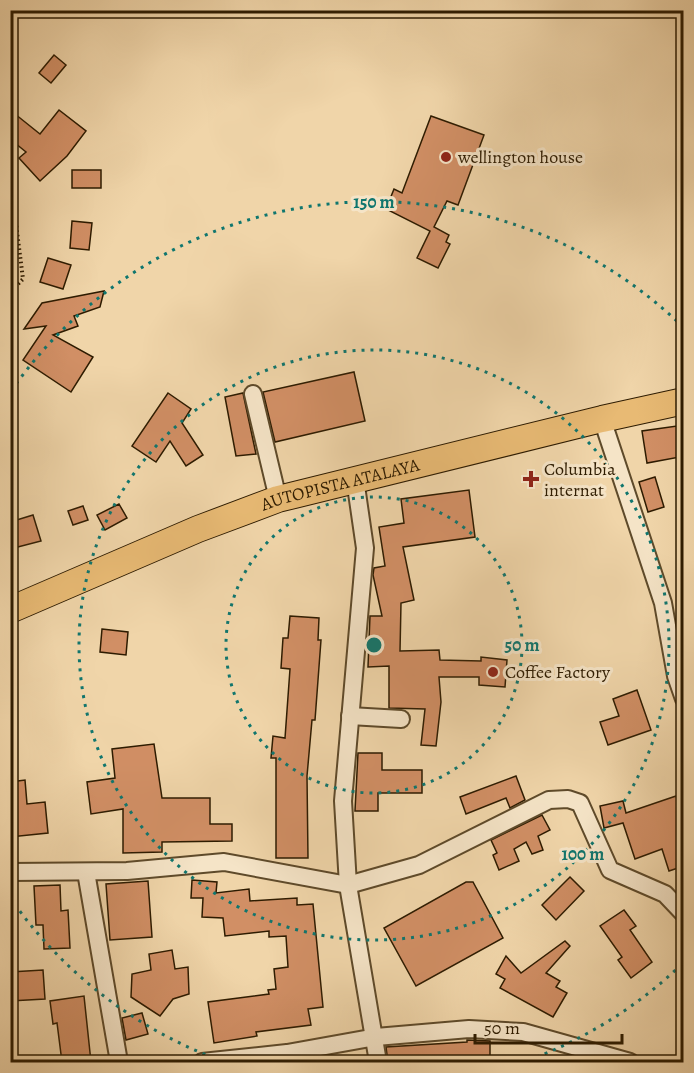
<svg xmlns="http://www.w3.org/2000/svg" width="694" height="1073" font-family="Alegreya,serif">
	<rect width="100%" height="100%" fill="#f0d5a9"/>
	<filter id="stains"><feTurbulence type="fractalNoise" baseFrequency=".00333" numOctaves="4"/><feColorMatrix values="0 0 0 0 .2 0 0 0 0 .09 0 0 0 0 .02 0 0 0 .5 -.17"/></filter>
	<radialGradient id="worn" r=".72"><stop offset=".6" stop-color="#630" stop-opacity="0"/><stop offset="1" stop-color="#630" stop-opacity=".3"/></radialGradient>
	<g fill="#d18f65" stroke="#2d1b00" stroke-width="1.5">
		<polygon points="54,55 66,65 51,83 39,73"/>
		<polygon points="10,110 40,134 59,110 86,131 67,156 40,181 19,158 26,152 10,139"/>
		<polygon points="431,116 484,135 458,205 447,201 434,227 449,235 446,242 450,244 438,268 417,258 430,231 386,209 394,189 402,193"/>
		<rect x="72" y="170" width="29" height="18"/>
		<polygon points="72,221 92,223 89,250 70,248"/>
		<polygon points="48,258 71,265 63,289 40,282"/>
		<polygon points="104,291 100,307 74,316 78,326 53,335 93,357 71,392 23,360 46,326 24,329 42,303"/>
		<polygon points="354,372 365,421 275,442 263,392"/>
		<polygon points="168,393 191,409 182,423 203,455 186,466 170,441 156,462 132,446"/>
		<polygon points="243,393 256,454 236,456 225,397"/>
		<polygon points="684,425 684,440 677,441 680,457 647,463 642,431"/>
		<polygon points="655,477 664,507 648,512 639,482"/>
		<polygon points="469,490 475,537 403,547 414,600 401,603 400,651 439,650 440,660 481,661 481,657 507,660 505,687 479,685 479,677 439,677 441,702 436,746 421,745 425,709 389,708 389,666 368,667 370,616 382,616 373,575 374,568 385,566 379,527 404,523 401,499"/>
		<polygon points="119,504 127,518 105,530 97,515"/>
		<polygon points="83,506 88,520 73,525 68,511"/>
		<polygon points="33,515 41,541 10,549 10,522"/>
		<polygon points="290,616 319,618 318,640 321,640 315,720 312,720 307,776 308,858 276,858 276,758 271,758 273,736 285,738 290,669 281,668 283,638 288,638"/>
		<polygon points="102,629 128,632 126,655 100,652"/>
		<polygon points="637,690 651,730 608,745 600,722 619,716 613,699"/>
		<polygon points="154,744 162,798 210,798 210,824 232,824 232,841 162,842 162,852 123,853 123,809 91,814 87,782 115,778 112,749"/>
		<polygon points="358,753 382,753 382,770 422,770 422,793 378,793 378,811 355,811"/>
		<polygon points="516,776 525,800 510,808 506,798 466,814 460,797"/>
		<polygon points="25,780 27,804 45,802 48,833 10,837 10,782"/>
		<polygon points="676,796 684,819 684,866 669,871 662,849 635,859 623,823 604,828 600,806 623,801 626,813"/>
		<polygon points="542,815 550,830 538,836 543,850 532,854 526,842 514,849 519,861 499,870 493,855 497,853 491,840"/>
		<polygon points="570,877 584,891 556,920 542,905"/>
		<polygon points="192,880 217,882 216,893 249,889 250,901 297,898 297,905 313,904 323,1007 308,1009 311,1025 256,1032 257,1036 214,1043 208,1002 269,994 268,990 276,989 274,969 288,967 286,936 269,937 269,931 225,936 223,918 202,917 203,898 191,898"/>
		<polygon points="148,881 152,937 110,940 106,884"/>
		<polygon points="466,882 473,882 503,938 416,986 384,928"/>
		<polygon points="60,885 61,911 68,910 70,948 44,949 43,925 36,925 34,886"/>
		<polygon points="624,910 636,926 630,930 652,962 631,978 618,960 622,957 600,926"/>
		<polygon points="565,941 570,946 546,973 560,981 556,987 567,993 553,1017 500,988 505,979 496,974 506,956 521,973"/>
		<polygon points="172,950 175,969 188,967 189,994 173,999 160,1016 131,997 132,974 151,970 149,954"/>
		<polygon points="43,970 45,999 10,1001 10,972"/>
		<polygon points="84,996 91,1062 62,1062 57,1023 53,1024 50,1001"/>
		<polygon points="142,1013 148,1034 126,1040 122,1018"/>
		<polygon points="467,1040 490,1041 490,1062 388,1062 386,1047 467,1042"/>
	</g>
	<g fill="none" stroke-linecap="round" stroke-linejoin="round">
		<defs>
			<g id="minor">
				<polyline points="253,394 278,499"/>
				<polyline points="602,419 663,603 676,676 684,699"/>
				<polyline points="355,479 365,548 343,801 348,885 378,1062"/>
				<polyline points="350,716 401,719"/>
				<polyline points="10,872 127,871 224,862 348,885 419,865 549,800 568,799 580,803 610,870 665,894 684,914"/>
				<polyline points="86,872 119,1062"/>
				<polyline points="202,1062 287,1053 376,1037 469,1029 523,1032 630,1062"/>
			</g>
			<g id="primary">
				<path id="s1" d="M10,610L198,529L278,499L602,419L684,401"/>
			</g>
		</defs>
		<use href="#minor" stroke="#5e4a2a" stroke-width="20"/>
		<use href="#primary" stroke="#2d1b00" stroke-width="28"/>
		<polyline stroke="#2d1b00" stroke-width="4" stroke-dasharray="1.5 3" stroke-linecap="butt" points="10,210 15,216 23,279 10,292"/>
		<use href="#minor" stroke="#f5e4c7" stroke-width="16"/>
		<use href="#primary" stroke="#e8ba74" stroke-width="26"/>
	</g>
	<g fill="none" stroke="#0f766e" stroke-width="3" stroke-dasharray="3 6">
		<circle cx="374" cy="645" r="148"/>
		<circle cx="374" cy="645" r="295"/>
		<path d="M682 964A443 443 0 0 1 526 1061M222 1061A443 443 0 0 1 11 899M11 391A443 443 0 0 1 682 326"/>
	</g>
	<g fill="#8f2418" stroke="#f5e4c7" stroke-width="2">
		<circle cx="446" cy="157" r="6"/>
		<path d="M528 470h6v6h6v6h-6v6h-6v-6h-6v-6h6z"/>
		<circle cx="493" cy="672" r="6"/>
	</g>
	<g text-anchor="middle" stroke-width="6" stroke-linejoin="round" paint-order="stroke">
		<g font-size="18" fill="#2d1b00" stroke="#f5e4c7" text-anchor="start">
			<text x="458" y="163">wellington house</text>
			<text x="544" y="475">Columbia<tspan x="544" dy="21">internat</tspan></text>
			<text x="505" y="678">Coffee Factory</text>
		</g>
		<g font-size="18" fill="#2d1b00" stroke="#f5e4c7">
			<text dy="6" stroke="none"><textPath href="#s1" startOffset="354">AUTOPISTA ATALAYA</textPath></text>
		</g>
	</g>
	<circle cx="374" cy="645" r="9" fill="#0f766e" stroke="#f5e4c7" stroke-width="3"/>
	<g font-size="18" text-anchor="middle" font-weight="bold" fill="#0f766e" stroke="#f5e4c7" stroke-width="6" stroke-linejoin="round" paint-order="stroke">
		<text x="374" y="208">150 m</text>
		<text x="522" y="651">50 m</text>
		<text x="583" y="860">100 m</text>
	</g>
	<rect width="694" height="1073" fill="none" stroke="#f0d5a9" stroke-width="36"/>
	<rect x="12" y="12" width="670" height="1049" fill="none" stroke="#2d1b00" stroke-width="3"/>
	<rect x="18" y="18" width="658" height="1037" fill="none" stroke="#2d1b00" stroke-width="1.5"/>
	<path d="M475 1034v9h147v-9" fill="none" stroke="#2d1b00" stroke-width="3"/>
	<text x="484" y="1034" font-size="18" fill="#2d1b00" stroke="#f5e4c7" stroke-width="4.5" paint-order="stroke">50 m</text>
	<rect width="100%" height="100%" filter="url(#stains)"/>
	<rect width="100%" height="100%" fill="url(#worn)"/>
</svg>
